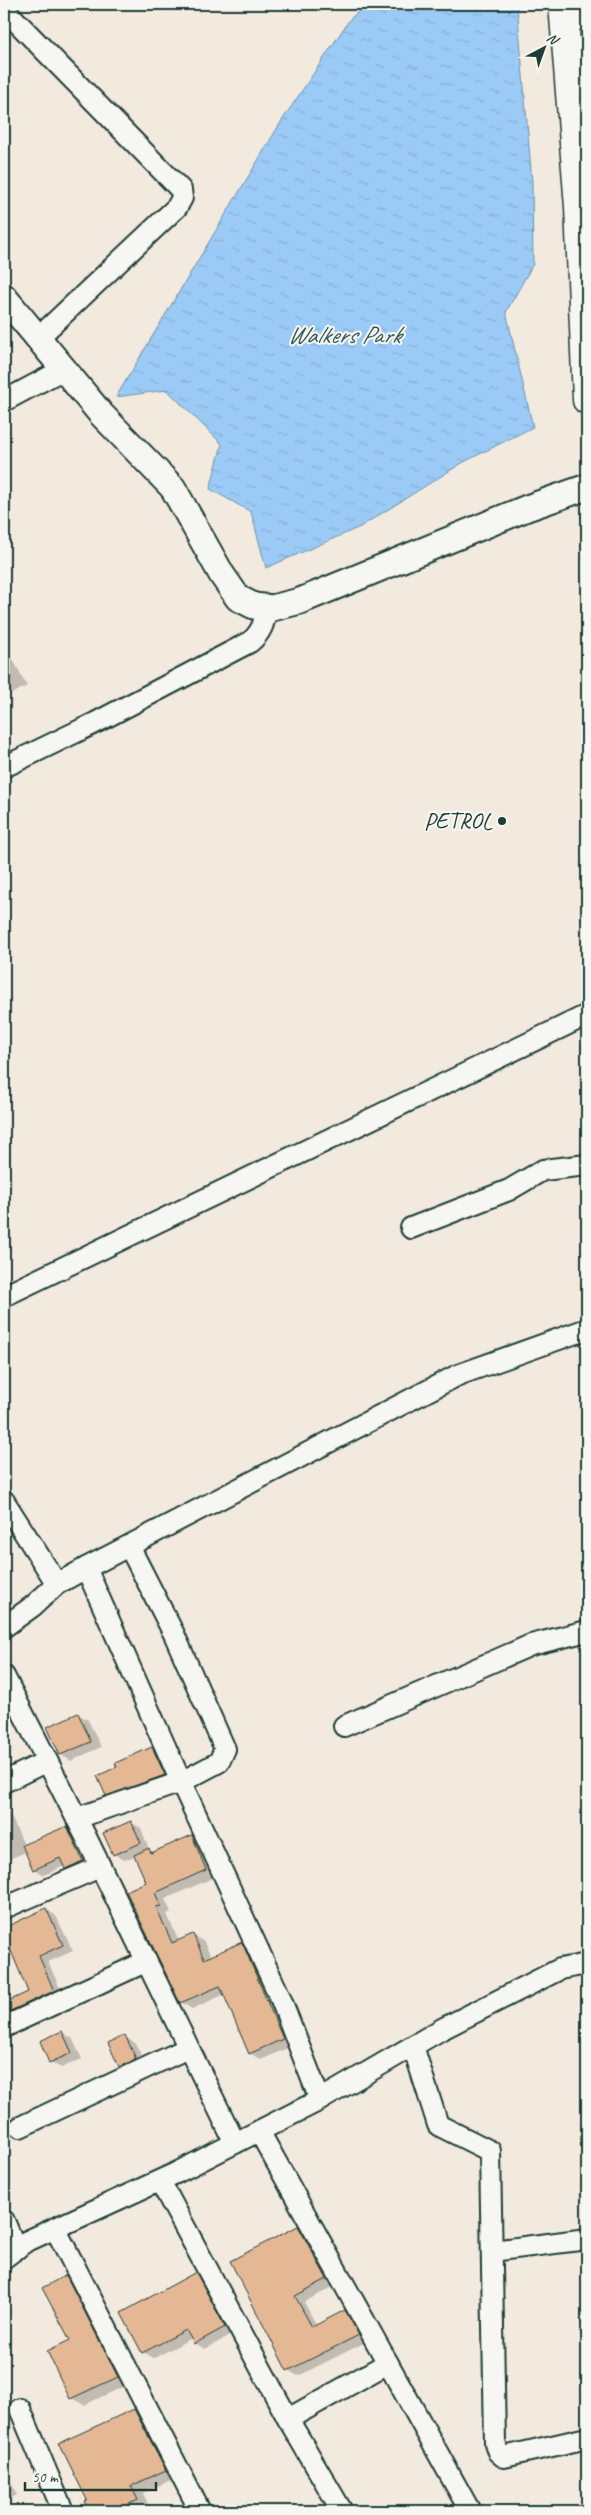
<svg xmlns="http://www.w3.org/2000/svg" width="591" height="2515" font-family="Caveat,sans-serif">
	<defs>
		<pattern id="water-ripples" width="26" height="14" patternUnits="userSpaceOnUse" patternTransform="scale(1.25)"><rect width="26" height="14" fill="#9bcaf6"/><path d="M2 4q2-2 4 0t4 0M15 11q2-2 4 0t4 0" fill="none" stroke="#85aed4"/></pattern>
	</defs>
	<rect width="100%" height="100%" fill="#f3eadf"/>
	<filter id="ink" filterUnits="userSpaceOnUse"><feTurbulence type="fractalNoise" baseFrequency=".02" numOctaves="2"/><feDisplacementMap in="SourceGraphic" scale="10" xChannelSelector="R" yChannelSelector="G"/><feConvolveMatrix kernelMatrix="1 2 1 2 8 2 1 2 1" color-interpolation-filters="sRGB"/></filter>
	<g filter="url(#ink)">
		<polygon fill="url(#water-ripples)" stroke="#6992a8" points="367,4 517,4 532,182 533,264 506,312 533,427 462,463 360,527 266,568 251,512 210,489 222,444 167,390 116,397 281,122 350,19"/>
		<g fill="#0003">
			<polygon points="4,648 8,650 27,686 4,698"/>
			<polygon points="78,1714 88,1720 101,1747 71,1761 61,1755"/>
			<polygon points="152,1748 167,1756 179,1783 121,1803 106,1795 119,1768"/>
			<polygon points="4,1809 9,1812 24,1845 67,1828 78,1834 93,1867 76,1874 64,1866 44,1875 34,1869 26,1852 4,1861"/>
			<polygon points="130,1822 141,1828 149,1850 155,1853 192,1836 203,1843 217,1876 165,1899 171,1912 167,1914 179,1942 193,1935 204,1942 211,1957 242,1944 253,1950 294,2045 261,2060 250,2053 225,1994 192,2009 181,2002 148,1883 135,1856 124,1860 114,1854"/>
			<polygon points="46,1909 56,1916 73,1951 48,1962 64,1997 19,2017 9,2011 30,1993 4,1929"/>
			<polygon points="4,2006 10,2021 4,2025"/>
			<polygon points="61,2032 72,2038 82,2059 61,2068 50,2062 41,2041"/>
			<polygon points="125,2037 135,2043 146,2065 130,2073 120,2067"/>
			<polygon points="4,2096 7,2103 4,2105"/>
			<polygon points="298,2228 309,2234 337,2285 304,2302 317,2326 345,2311 355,2317 368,2341 298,2376 288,2370"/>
			<polygon points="196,2274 206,2280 235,2333 205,2349 195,2343 192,2338 154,2358 143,2352"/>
			<polygon points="66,2276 78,2283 129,2384 84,2405 71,2398 72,2340"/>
			<polygon points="134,2410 146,2417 177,2477 143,2493 149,2507 140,2511 91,2511 86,2501"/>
			<polygon points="4,2467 17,2495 4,2502"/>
		</g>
		<g fill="#e5b895" stroke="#1f3d34">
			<polygon points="78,1713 91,1742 60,1755 47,1727"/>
			<polygon points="152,1747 165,1775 106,1796 97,1776 117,1767 115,1763"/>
			<polygon points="131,1821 141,1843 113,1855 103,1833"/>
			<polygon points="67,1826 83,1861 65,1869 60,1858 33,1870 22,1845"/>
			<polygon points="192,1835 206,1870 155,1893 161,1906 156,1907 172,1943 193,1934 204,1959 242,1942 283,2039 249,2054 220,1986 180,2003 126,1891 146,1882 134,1855 149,1848 151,1853"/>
			<polygon points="46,1908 63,1945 39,1956 54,1991 8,2012 4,2003 28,1992 4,1934 4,1928"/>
			<polygon points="62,2031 72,2053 49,2063 40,2041"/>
			<polygon points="125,2035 136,2059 119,2067 108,2043"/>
			<polygon points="298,2226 327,2279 295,2296 312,2327 345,2310 359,2335 287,2371 230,2261"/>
			<polygon points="196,2272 225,2327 194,2344 186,2330 142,2353 121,2313"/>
			<polygon points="66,2275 118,2377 70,2399 47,2351 70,2340 42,2288"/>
			<polygon points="134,2409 166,2470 131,2486 138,2500 114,2511 89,2511 84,2501 87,2500 59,2443"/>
		</g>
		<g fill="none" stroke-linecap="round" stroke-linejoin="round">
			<defs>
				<g id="minor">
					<polyline points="8,13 181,190 182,198 177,207 38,338"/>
					<polyline points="4,401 64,369"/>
					<path d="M4,767L95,723L250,642C262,632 264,623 267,607"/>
					<polyline points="411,1228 509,1190 543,1170 587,1165"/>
					<polyline points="4,1296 587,1015"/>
					<polyline points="4,1501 57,1584"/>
					<polyline points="86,1568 181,1782 280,1997 320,2100"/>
					<polyline points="4,1627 33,1606 57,1584 86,1568 458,1375 587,1329"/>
					<polyline points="4,1676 86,1837 235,2143"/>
					<polyline points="344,1726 531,1645 587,1631"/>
					<polyline points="4,1782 47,1761"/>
					<polyline points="77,1818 181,1782 219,1762 225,1749 174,1634 129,1546"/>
					<polyline points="4,1908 100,1867"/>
					<polyline points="4,2027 145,1962"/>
					<polyline points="413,2046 438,2125 490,2151 495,2443 498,2452 504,2457 587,2438"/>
					<polyline points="20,2127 188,2048"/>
					<polyline points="259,2131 470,2511"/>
					<polyline points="160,2181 288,2419 342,2511"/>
					<polyline points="4,2221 16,2249"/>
					<polyline points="55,2228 200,2511"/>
					<polyline points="492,2251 587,2239"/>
					<polyline points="4,2258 25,2242 176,2173 320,2100 442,2029 560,1969 587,1964"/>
					<polyline points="20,2409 63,2511"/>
					<polyline points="288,2419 388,2363"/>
				</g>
				<polyline id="major" points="4,297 101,414 173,488 222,575 238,598 254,606 272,608 300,601 527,508 587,487"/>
				<g id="highway">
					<polyline points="563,4 579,207 587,400"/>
					<polyline points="586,4 587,18"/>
				</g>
			</defs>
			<use href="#minor" stroke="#1f3d34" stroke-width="24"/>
			<use href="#major" stroke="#1f3d34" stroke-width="29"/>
			<use href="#highway" stroke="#1f3d34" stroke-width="31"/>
			<use href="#minor" stroke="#f6f6f2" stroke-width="20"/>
			<use href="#major" stroke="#f6f6f2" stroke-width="25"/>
			<use href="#highway" stroke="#f6f6f2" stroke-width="28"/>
		</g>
	</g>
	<circle fill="#1f3d34" stroke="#f6f6f2" stroke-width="2" cx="502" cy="821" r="5"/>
	<g text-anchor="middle" stroke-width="4" stroke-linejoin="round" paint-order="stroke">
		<g font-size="24" fill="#1f3d34" stroke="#f6f6f2" text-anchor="end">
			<text x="492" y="829">PETROL</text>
		</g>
		<g font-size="25" font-style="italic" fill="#38595b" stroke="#f6f6f2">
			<text x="344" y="343">Walkers Park</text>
		</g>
	</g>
	<rect width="591" height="2515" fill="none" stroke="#f6f6f2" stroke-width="20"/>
	<rect x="10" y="10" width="571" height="2495" fill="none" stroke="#1f3d34" stroke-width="2" filter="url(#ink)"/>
	<g transform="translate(544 48) rotate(41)" stroke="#f6f6f2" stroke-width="4" paint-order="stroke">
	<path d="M0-4L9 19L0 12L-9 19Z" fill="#1f3d34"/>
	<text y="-8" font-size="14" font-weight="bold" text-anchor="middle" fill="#1f3d34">N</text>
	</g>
	<path d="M25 2482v8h131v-8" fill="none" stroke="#1f3d34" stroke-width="2.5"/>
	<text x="32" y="2482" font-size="15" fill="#1f3d34" stroke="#f6f6f2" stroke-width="4" paint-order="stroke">50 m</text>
</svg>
